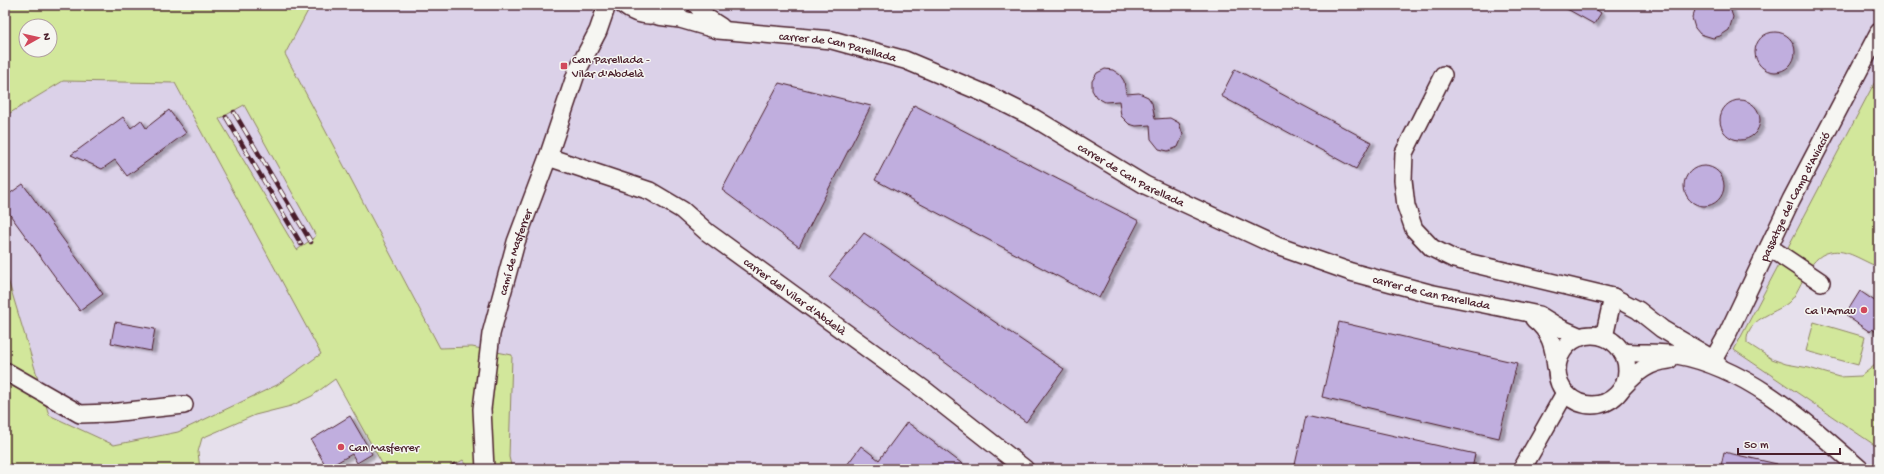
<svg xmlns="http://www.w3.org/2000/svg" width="1884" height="474" font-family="'Gochi Hand',sans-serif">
	<defs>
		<filter id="shadow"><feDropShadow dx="4.5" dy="2.5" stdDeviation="1" flood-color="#0004"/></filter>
	</defs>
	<rect width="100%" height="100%" fill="#e6e0ec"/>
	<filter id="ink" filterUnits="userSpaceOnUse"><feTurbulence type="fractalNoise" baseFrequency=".025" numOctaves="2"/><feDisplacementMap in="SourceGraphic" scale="8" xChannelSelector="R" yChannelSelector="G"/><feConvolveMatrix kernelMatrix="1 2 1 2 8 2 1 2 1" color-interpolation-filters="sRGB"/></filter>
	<g filter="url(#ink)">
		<g fill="#dbd1e8">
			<polygon points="311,5 1879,5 1879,74 1734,350 1879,448 1879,469 512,469 472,347 440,348 285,54"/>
			<polygon points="63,81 175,83 322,355 277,385 178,432 114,445 49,415 5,270 5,116"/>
			<polygon points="244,105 316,236 297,250 219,119"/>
			<polygon points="463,460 470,469 447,469"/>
		</g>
		<g fill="#d2e79b" stroke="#8e8363" fill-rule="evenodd">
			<path d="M5,5H311L285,54L440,348L472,347L512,355L509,457L512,469H470L463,460L447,469H385L335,379L312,396L291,406L255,415L202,438L198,452L200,469H5V270L49,415L114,445L178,432L277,385L321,354L175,83L63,81L5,116ZM26,26H50V50H26ZM244,105L316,236L297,250L219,119Z"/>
			<path d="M1879,74V267C1863,262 1847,248 1830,252C1806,257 1802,292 1788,303C1774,314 1745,319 1747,343L1772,359L1786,364L1809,368L1839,377L1861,376L1879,362V448L1734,350Z"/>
			<polygon points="1814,322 1865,337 1858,365 1806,351"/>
		</g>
		<g fill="#c0aede" stroke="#4a1f2b" filter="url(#shadow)">
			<polygon points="1560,5 1595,5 1594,8 1601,13 1594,24"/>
			<polygon points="1697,5 1729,5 1733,17 1729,30 1720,36 1713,38 1700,34 1695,28 1692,18"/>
			<circle cx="1775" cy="52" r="20"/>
			<polygon points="1105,69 1113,70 1120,75 1124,81 1126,94 1139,93 1148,97 1152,103 1155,119 1170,118 1179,123 1183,135 1178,147 1168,151 1159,149 1151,139 1150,125 1136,126 1129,124 1121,116 1119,101 1105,102 1096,97 1092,90 1092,81 1097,73"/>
			<polygon points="1235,69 1371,142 1356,169 1221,96"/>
			<polygon points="779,83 871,106 799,247 722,190"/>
			<circle cx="1740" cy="120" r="20"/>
			<polygon points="914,105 1139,221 1099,298 875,180"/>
			<polygon points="169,110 186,133 127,176 115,160 102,169 71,155 123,117 131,128 141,120 146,128"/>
			<circle cx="1704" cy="186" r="20"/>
			<polygon points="23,184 103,294 80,311 5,208 5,197"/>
			<polygon points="864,233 1064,369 1026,422 829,277"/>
			<polygon points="1860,291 1879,304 1879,334 1872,329 1870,332 1845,315"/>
			<polygon points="115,322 155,329 151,351 111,343"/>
			<polygon points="1339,322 1517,363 1499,438 1322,397"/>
			<polygon points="350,416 372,454 357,463 352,454 327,468 311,440"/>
			<polygon points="1306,416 1475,454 1472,469 1294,469"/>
			<polygon points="907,422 969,469 844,469 861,446 879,460"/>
			<polygon points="1724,452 1777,464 1777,469 1736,469 1721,466"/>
		</g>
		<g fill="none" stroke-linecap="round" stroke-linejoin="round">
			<defs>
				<g id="minor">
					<path d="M623,5C640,19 663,18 681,5"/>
					<polyline points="697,5 707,18 721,27"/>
					<path id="s1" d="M658,16L680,19L718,30L832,40L905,60L986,94L1034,118L1145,185L1277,246L1351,272L1429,293L1539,315L1560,328L1581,337"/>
					<polyline points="1443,75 1404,153 1403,180 1406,206 1414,229 1432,248 1454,259 1613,297 1638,310 1662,329 1711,358 1720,367"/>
					<path id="s2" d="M548,157L650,191L682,210L707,232L926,391L1025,469"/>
					<polyline points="1769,247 1821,282"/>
					<path d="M1534,319C1551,332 1554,347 1556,367"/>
					<circle cx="1592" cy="370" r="35"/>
					<polyline points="1604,337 1613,297"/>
					<path d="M1622,352C1640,354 1659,352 1677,355C1749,368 1806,422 1860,469"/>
					<path id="s3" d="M1713,360L1726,337L1791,200L1879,32"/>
					<polyline points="5,371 80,414 110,413 184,405"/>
					<path d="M1624,386C1637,372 1649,362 1669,360"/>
					<path id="s4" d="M485,469L482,409L491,334L516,242L548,157L577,71L598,31L607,5"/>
					<polyline points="1522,469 1565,393"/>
				</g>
			</defs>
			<use href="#minor" stroke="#4a1f2b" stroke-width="20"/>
			<use href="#minor" stroke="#f6f6f2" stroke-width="17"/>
			<defs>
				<g id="rail">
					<polyline points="234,112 311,242"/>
					<polyline points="226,117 301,244"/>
					<polyline points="454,465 457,469"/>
				</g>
			</defs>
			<use href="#rail" stroke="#4a1f2b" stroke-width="4.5"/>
			<use href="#rail" stroke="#f6f6f2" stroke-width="3" stroke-dasharray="9" stroke-linecap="butt"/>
		</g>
	</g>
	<g fill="#d1495b" stroke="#f6f6f2" stroke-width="1.5">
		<rect x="560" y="62" width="8" height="8" rx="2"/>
		<circle cx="1864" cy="310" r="4"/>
		<circle cx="341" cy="447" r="4"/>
	</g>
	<g text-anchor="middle" stroke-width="3" stroke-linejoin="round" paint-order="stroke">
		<g font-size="12" fill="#4a1f2b" stroke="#f6f6f2">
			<text dy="4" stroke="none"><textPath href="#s1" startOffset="183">carrer de Can Parellada</textPath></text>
			<text dy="4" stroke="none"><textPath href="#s1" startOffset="506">carrer de Can Parellada</textPath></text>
			<text dy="4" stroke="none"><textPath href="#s3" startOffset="183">passatge del Camp d'Aviació</textPath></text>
			<text dy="4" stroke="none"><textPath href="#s4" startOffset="221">camí de Masferrer</textPath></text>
			<text dy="4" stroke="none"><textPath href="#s1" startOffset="830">carrer de Can Parellada</textPath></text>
			<text dy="4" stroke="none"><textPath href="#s2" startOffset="287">carrer del Vilar d'Abdelà</textPath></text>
		</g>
		<g font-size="12" fill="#4a1f2b" stroke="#f6f6f2" text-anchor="start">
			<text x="572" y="63">Can Parellada -<tspan x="572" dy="14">Vilar d'Abdelà</tspan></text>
			<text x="1856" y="314" text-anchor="end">Ca l'Arnau</text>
			<text x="349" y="451">Can Masferrer</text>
		</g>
	</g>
	<rect width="1884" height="474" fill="none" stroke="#f6f6f2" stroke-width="20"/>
	<rect x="10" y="10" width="1864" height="454" fill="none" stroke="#4a1f2b" stroke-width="1.5" filter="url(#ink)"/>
	<g transform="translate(38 38) rotate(82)"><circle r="19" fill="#f6f6f2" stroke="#b1a0a2"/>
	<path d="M0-3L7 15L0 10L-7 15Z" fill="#d1495b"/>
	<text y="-6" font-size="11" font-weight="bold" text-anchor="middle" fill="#4a1f2b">N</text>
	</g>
	<path d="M1738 448v6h102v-6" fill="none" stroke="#4a1f2b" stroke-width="2"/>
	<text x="1744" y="448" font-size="12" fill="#4a1f2b" stroke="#f6f6f2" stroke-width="3" paint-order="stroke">50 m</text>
</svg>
